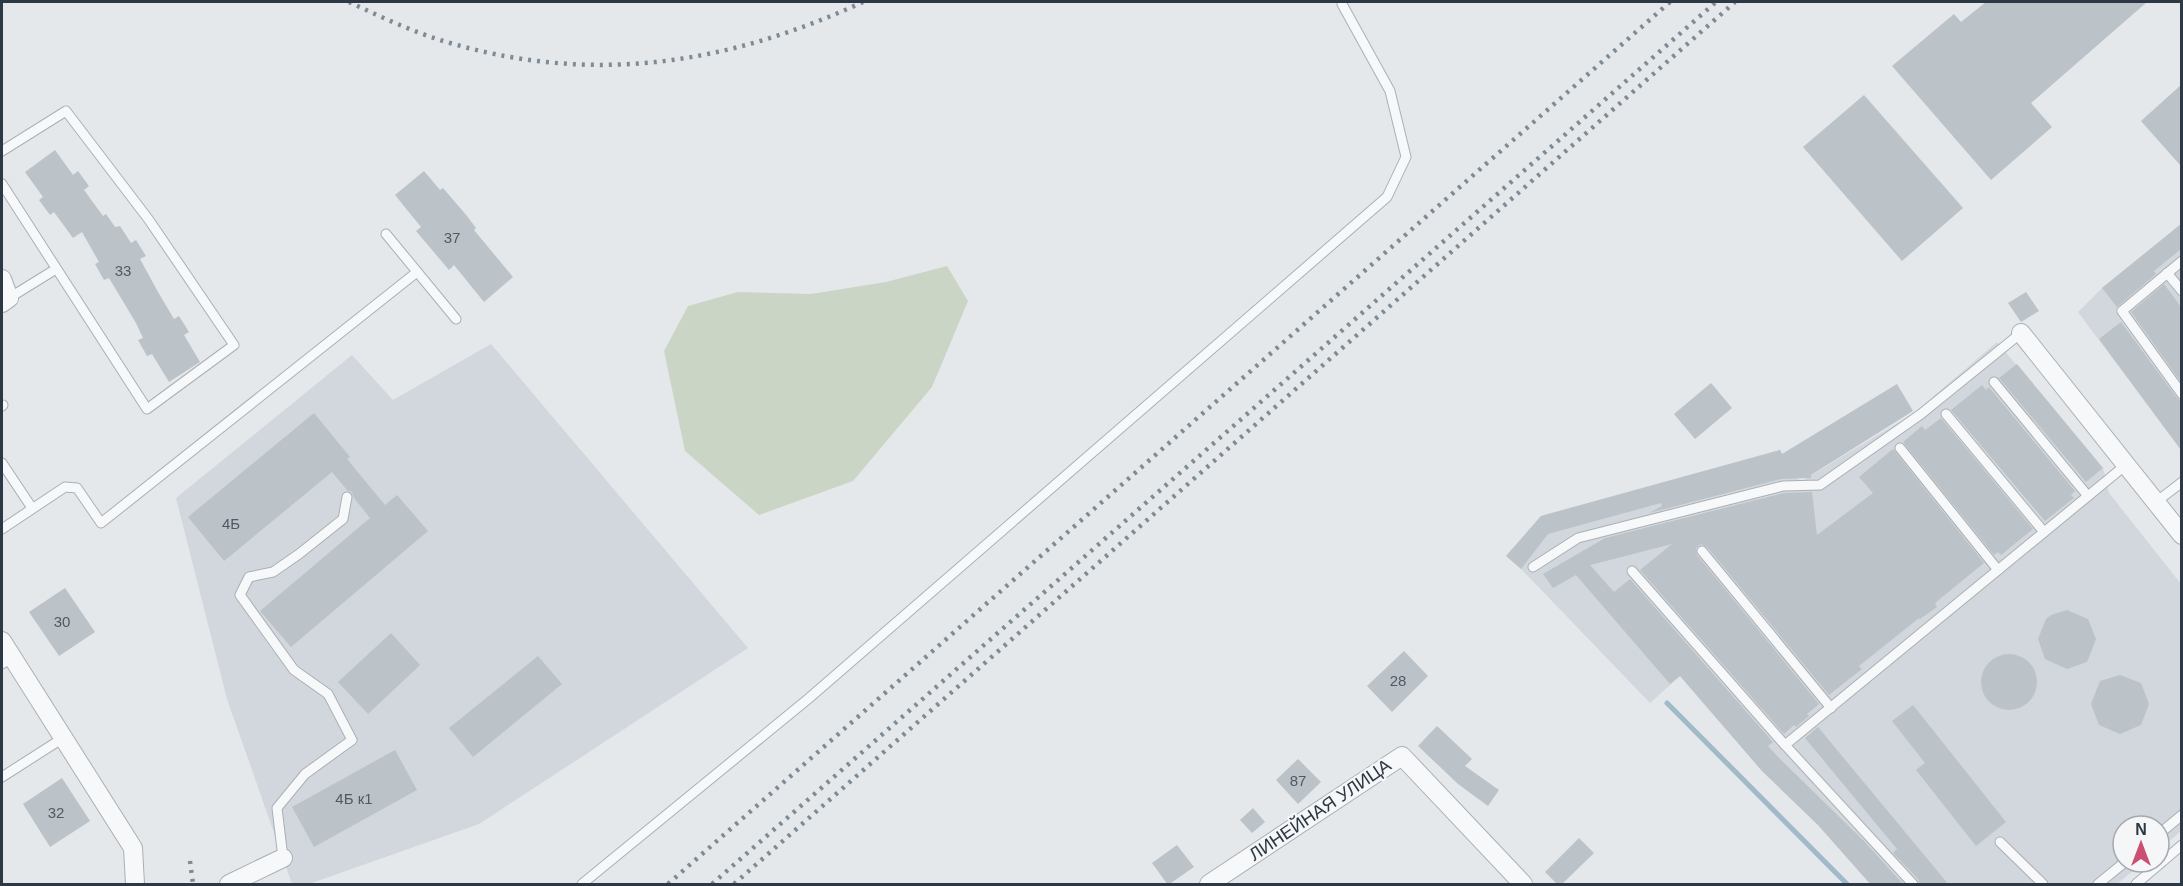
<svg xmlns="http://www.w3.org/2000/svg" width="2183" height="886" font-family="Helvetica,sans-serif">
	<rect width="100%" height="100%" fill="#e4e8eb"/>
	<g fill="#d2d7dd">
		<polygon points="2181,224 2181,450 2078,312 2102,288"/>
		<polygon points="1997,342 2103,468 2109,493 2181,584 2181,831 2159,850 2159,826 2123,826 2123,862 2144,862 2117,884 1871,884 1818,825 1762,771 1680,676 1650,703 1521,569 1506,556 1541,516 1780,450 1800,482 1914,413"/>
		<polygon points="491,344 748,648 479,824 309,884 292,884 227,699 176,498 352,355 393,400"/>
	</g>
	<polygon fill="#cbd5c5" points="947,266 968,301 932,387 853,481 759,515 685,451 664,351 688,306 738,292 811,294 886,282"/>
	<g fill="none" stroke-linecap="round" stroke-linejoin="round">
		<polyline stroke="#a0baca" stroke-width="5" points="1667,703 1847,884"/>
	</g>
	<g fill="#bbc2c8">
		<polygon points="1986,2 2147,2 2031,103 2052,127 1991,180 1892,66 1954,14 1961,22"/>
		<polygon points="2181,85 2181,166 2141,121"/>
		<polygon points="1864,95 1963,208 1902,261 1803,147"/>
		<polygon points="55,150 73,175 78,171 89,186 84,190 103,216 106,214 115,227 120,226 131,243 136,240 146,256 140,259 158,292 174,319 179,316 189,332 184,335 200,362 169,382 152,354 147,356 138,340 143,338 136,323 109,278 104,280 95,264 99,262 82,232 73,238 54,212 50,215 39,200 43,197 25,172"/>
		<polygon points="424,171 440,190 443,188 467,216 476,228 474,230 513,277 484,302 454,265 449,270 416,231 421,227 395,195"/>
		<polygon points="2181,224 2181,249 2154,271 2156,274 2117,307 2102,288"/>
		<polygon points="2164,284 2181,307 2181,382 2131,312"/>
		<polygon points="2026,292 2039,311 2021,322 2008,303"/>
		<polygon points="2121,322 2177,398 2181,401 2181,450 2099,339"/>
		<polygon points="2017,364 2103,468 2086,482 1999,378"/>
		<polygon points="1711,383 1732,408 1695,439 1674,414"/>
		<polygon points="1897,384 1913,411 1811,475 1811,478 1781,479 1649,513 1662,506 1661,503 1548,534 1521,569 1506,556 1541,516 1780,450 1782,454"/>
		<polygon points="1982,385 1986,390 1989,387 2075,491 2071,495 2074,498 2045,521 1951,410"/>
		<polygon points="314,413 350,457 347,459 385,505 397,495 428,531 291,647 260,611 370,518 354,498 352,492 347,490 332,472 224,561 188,517"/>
		<polygon points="1941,418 2033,529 2001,555 1998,552 1994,555 1903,442 1922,426 1925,430"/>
		<polygon points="1893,449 1984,563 1935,603 1937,607 1920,619 1919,618 1859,666 1862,669 1829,695 1707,547 1701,544 1696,548 1697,555 1819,704 1807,714 1809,716 1796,727 1794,725 1784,734 1640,570 1672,544 1590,565 1614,592 1630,579 1773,742 1768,746 1778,757 1863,840 1904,885 1871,885 1818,825 1762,771 1680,676 1670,684 1576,575 1553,588 1543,574 1605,538 1784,493 1812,492 1817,535 1873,493 1859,477"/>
		<polygon points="65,588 95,632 59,656 29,612"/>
		<polygon points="2067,610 2088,619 2096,639 2087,662 2067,669 2045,659 2038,639 2046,619 2051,615"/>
		<polygon points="391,633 420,665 368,714 338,682"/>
		<polygon points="1404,651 1428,676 1392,712 1367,686"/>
		<circle cx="2009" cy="682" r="28"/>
		<polygon points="538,656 562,684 473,757 449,728"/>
		<polygon points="2120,675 2141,683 2149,704 2141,725 2120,734 2099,725 2091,704 2100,681"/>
		<polygon points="1913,705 2006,822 1976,846 1916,770 1925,763 1892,721"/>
		<polygon points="1437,726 1472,759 1465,766 1499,790 1488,806 1458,784 1418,746"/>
		<polygon points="1818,727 1949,885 1920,885 1918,879 1893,853 1897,849 1805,738"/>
		<polygon points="395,750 417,790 314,847 292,807"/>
		<polygon points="1298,759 1321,782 1298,804 1276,780"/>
		<polygon points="62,778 90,821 50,847 23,804"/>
		<polygon points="1253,808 1265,822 1252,833 1240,820"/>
		<polygon points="1579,838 1594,853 1561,885 1558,885 1545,872"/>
		<polygon points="1177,845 1194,867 1168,885 1152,863"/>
	</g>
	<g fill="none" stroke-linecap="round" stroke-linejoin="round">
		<defs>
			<g id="lane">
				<polyline points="2,151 66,111 149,220 234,345 147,409 2,184"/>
				<polyline points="386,234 456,319"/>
				<polyline points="2182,261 2122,311 2182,394"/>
				<polyline points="2167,273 2182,291"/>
				<polyline points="9,298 56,269"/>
				<polyline points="1994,382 2088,496"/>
				<polyline points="2,406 3,405"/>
				<polyline points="1946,414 2044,532"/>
				<polyline points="1900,448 1998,570"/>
				<polyline points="2,463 32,508"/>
				<polyline points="2156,502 2182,482"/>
				<polyline points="2,529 65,487 77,488 101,523 417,272"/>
				<polyline points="1702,551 1831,708"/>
				<polyline points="1533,567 1578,538 1783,486 1820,485 1921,414 2021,333"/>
				<polyline points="1632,571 1785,745"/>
				<polyline points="2,664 12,658"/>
				<polyline points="2,777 63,738"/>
				<polyline points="2159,834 2182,815"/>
				<polyline points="2000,842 2043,884"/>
				<polyline points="283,858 277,808 305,774 352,740 328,694 294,670 240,595 249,577 273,572 299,554 343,519 347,497"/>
				<polyline points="582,884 808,699 1387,197 1406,157 1390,91 1342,4"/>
				<polyline points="1913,884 1785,745 2127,464"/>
				<polyline points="2098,884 2125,862"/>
				<polyline points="2136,884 2182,845"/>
			</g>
			<g id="street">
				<polyline points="2,279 9,298 2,303"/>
				<polyline points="2021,333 2182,535"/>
				<polyline points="2,641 133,848 135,884"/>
				<polyline points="229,884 283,858"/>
				<polyline points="1209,884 1402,756 1523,884"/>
			</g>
		</defs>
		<use href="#lane" stroke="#a9b0b5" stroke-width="11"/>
		<use href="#street" stroke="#a9b0b5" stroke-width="20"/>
		<use href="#lane" stroke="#f7f8fa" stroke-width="9"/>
		<use href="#street" stroke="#f7f8fa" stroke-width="18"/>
		<g stroke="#7e8a94" stroke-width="4.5" stroke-dasharray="3 6" stroke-linecap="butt">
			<path d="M349,2C381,17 415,33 450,43C595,85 728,64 863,2"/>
			<polyline points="190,861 193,884"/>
			<polyline points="668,884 1670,2"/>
			<polyline points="712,884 1716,2"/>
			<polyline points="734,884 1735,2"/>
		</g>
	</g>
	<g text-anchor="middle" stroke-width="4.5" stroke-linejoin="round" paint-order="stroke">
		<g font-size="15" fill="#505a64">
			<text x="452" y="243">37</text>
			<text x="123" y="276">33</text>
			<text x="231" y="529">4Б</text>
			<text x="62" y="627">30</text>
			<text x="1398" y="686">28</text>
			<text x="1298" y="786">87</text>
			<text x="354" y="804">4Б к1</text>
			<text x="56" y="818">32</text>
		</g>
		<g font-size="18" fill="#2c3843" stroke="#f4f6f8">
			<text transform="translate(1320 810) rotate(-34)" y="6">ЛИНЕЙНАЯ УЛИЦА</text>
		</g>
	</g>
	<rect width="2183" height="886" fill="none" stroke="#2c3843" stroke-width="6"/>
	<g transform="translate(2141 844)"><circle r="28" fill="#f4f6f8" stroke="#a4aab0" stroke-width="1.5"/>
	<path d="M0-4.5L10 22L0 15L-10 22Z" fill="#cb4e73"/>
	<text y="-9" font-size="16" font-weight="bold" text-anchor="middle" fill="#2c3843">N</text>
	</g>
</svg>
